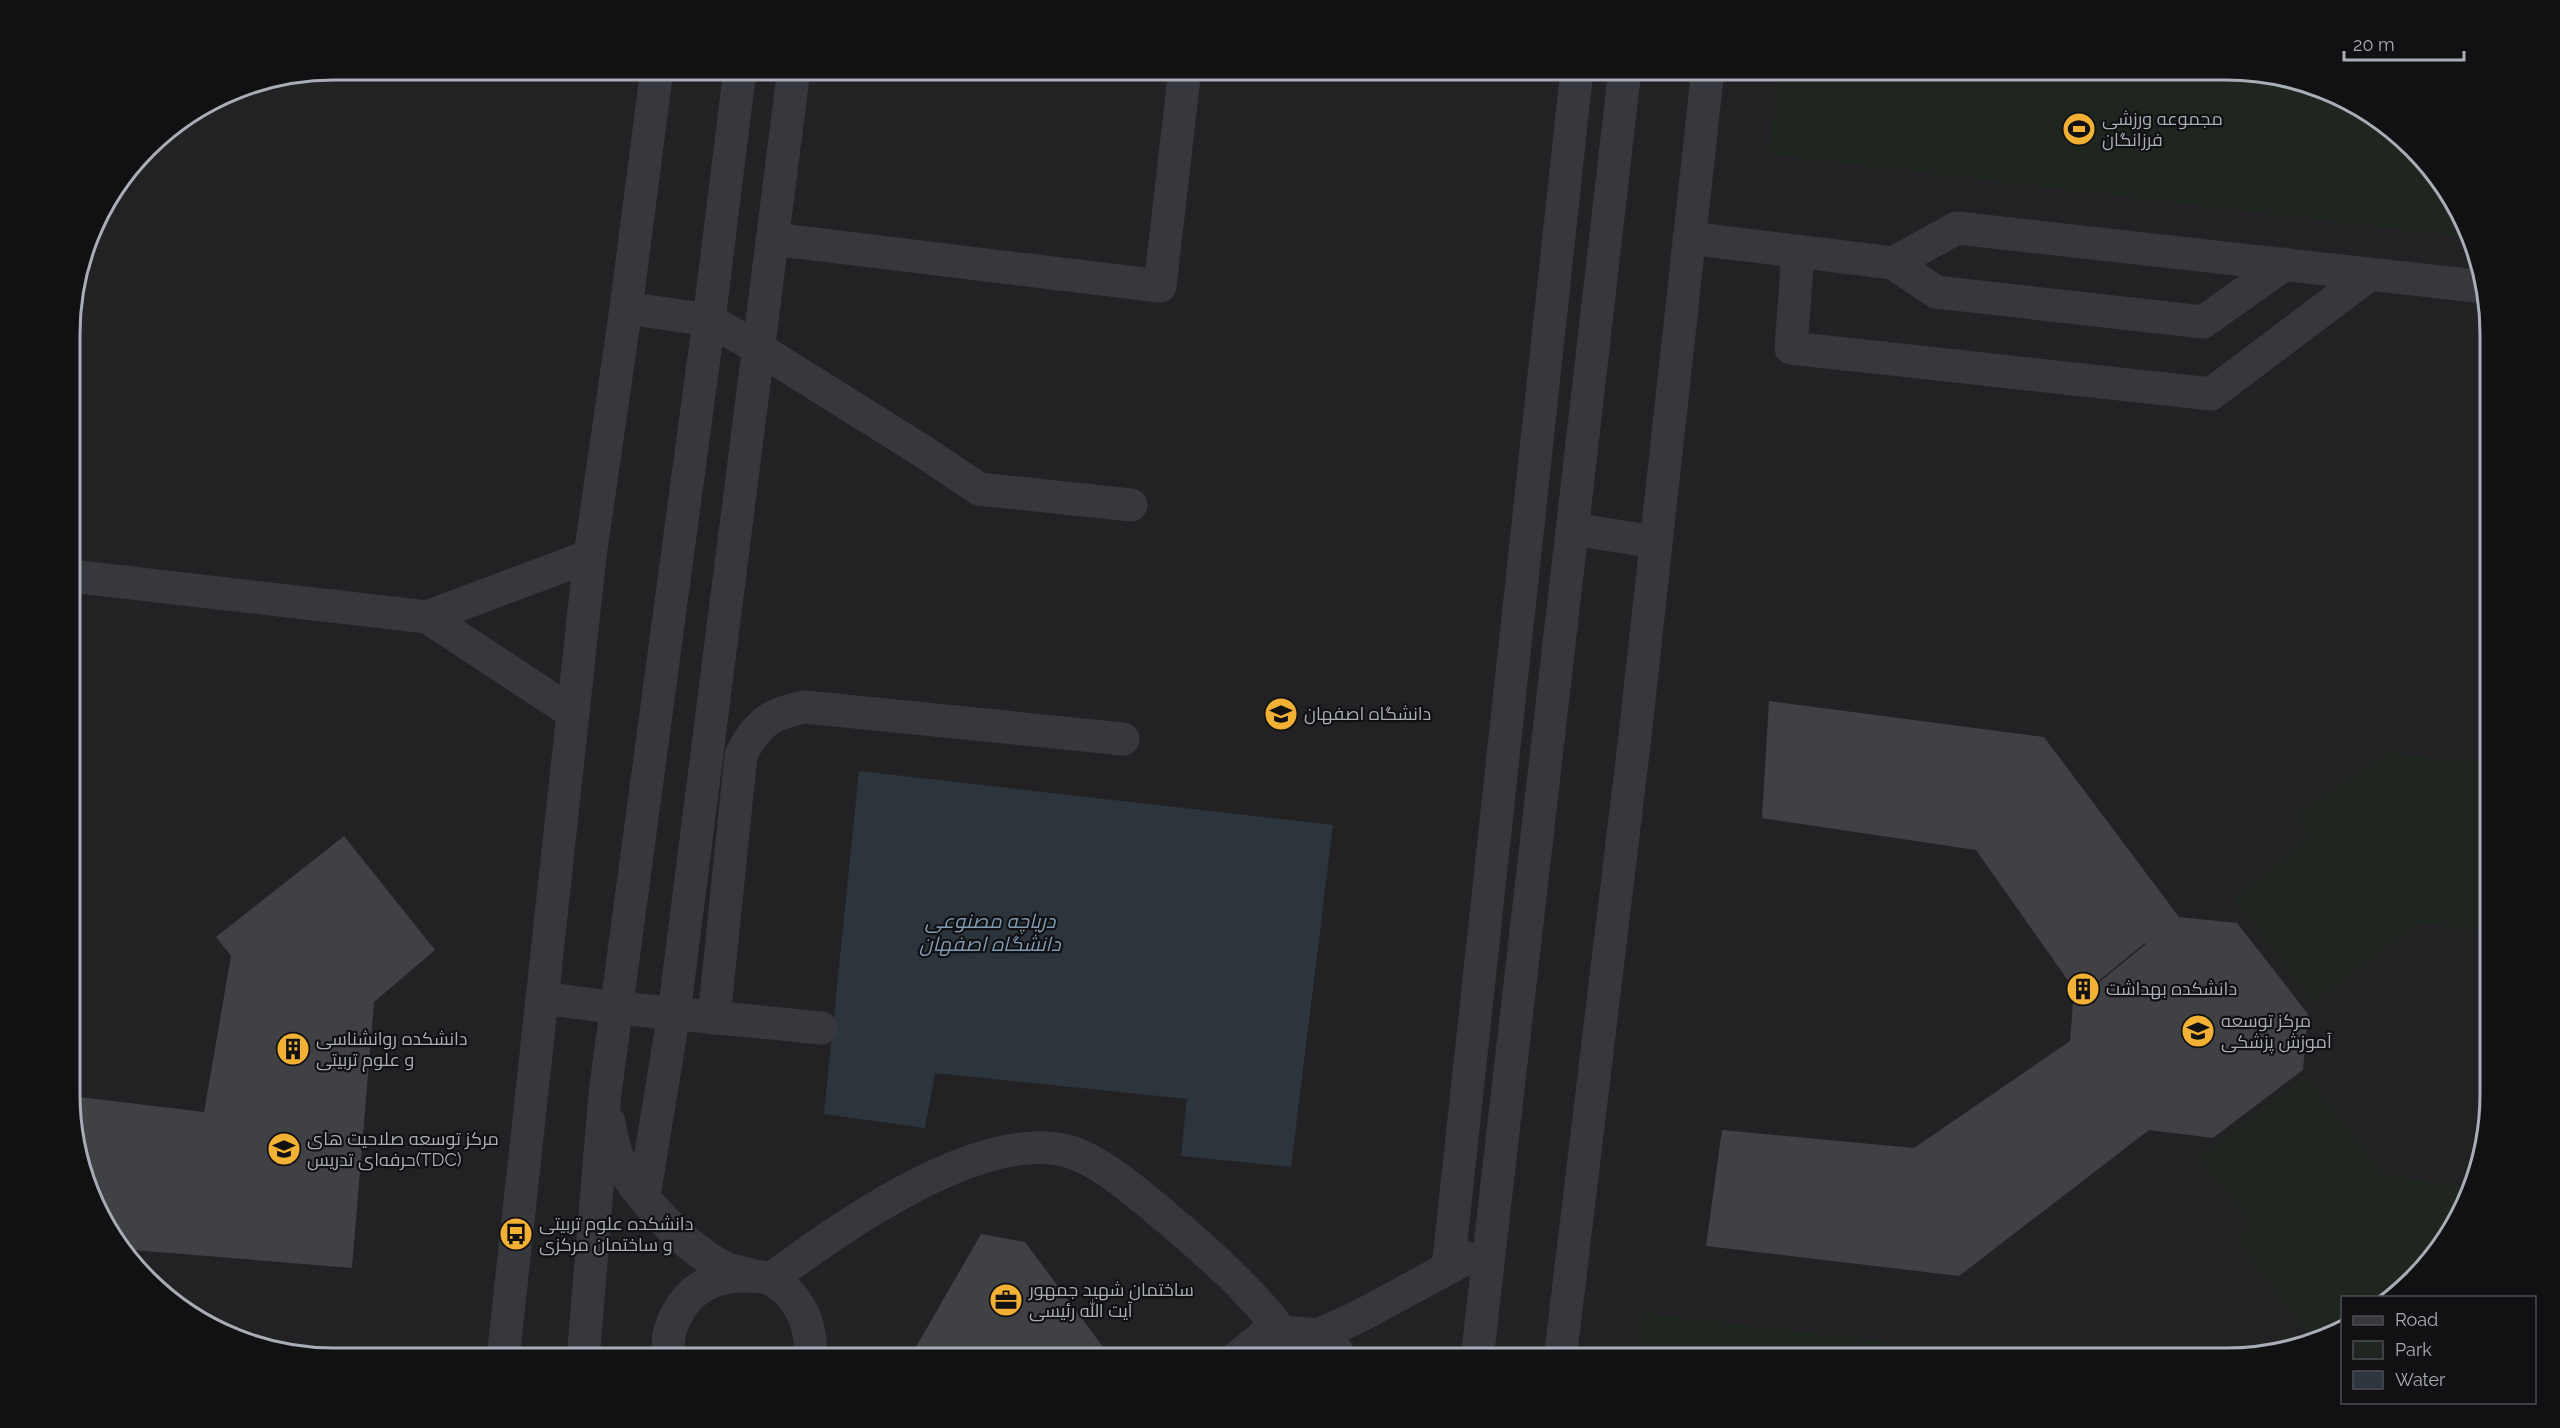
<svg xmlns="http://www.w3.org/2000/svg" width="2560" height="1428" font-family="Raleway,Cairo,sans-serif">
	<rect width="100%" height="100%" fill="#161618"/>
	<polygon fill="#222225" points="333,69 2227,69 2295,78 2359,104 2447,187 2477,249 2490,316 2490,1112 2456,1227 2389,1297 2342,1298 2342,1330 2311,1345 2244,1358 333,1359 265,1350 201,1324 113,1241 71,1129 71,299 96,216 159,135 232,89"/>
	<g fill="#1e261f">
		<polygon points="1780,69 2227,69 2295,78 2359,104 2447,187 2472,238 1769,154"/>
		<polygon points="2388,753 2490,764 2490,932 2420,922 2313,1002 2235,899 2311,836 2297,815"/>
		<polygon points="2306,1075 2384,1175 2468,1187 2456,1227 2389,1297 2342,1298 2342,1330 2314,1344 2236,1239 2253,1224 2198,1158"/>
		<polygon points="1643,1313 2037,1359 1637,1359"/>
	</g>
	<polygon fill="#2c353c" points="859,771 1333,825 1291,1167 1181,1156 1187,1099 935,1073 925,1128 824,1114"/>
	<g fill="#404145" fill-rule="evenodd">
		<path d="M1769,701L2044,737L2179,917L2237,923L2308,1014L2303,1070L2213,1138L2149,1130L1959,1276L1706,1246L1722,1130L1914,1148L2070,1041L2074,989L1976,850L1762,818ZM2145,943L2146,944L2092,988L2091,987Z"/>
		<polygon points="344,836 435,950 374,1002 352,1268 121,1249 113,1241 71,1129 71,1096 204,1112 231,956 216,937"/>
		<polygon points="981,1234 1025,1242 1112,1359 909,1359"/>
	</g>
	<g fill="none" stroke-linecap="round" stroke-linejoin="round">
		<g stroke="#37383d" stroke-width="33">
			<polyline points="1689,238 1893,263 1957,228 2485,287"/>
			<polyline points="773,239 1160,286 1185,69"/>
			<polyline points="1798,253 1791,348 2211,394 2370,274"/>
			<polyline points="1893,263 1936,292 2203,322 2285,264"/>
			<polyline points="626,308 709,320 758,348 924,452 979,489 1131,505"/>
			<polyline points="1573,529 1655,542"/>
			<polyline points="71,576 427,617"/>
			<polyline points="573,713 427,617 590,556"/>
			<polyline points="542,998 618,1008 821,1028"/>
			<path d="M714,1018L741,755C756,724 771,713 805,707L1123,739"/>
			<path d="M609,1122C611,1135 613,1146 618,1158C635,1195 690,1253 728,1269C735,1271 743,1273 750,1275"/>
			<polyline points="644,1196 674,1013 794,69"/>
			<polyline points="1448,1268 1577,69"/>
			<path d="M771,1279C839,1228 994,1117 1081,1156C1111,1169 1148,1202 1173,1223C1213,1257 1250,1290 1282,1332"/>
			<polyline points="1318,1335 1358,1317 1467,1258"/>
			<polyline points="503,1359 590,556 626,308 657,69"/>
			<polyline points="583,1359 605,1093 709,320 740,69"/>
			<path d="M670,1359C666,1344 669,1328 677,1314C691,1287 715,1276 745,1276C753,1276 765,1276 772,1280C801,1297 813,1327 810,1359"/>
			<polyline points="1235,1359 1262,1337 1282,1332 1318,1335 1336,1350 1341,1359"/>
			<polyline points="1477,1359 1625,69"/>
			<polyline points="1560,1359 1635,736 1708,69"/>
		</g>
	</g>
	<defs>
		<symbol id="stadium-disc" viewBox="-11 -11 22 22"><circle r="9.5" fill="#f2b134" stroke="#111113"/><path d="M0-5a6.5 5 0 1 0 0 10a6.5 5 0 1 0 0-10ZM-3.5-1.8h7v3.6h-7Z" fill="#111"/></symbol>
		<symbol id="university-disc" viewBox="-11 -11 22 22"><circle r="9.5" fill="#f2b134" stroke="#111113"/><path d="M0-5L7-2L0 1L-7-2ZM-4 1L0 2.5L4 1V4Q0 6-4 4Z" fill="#111"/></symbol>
		<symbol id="building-disc" viewBox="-11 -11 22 22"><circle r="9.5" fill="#f2b134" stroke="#111113"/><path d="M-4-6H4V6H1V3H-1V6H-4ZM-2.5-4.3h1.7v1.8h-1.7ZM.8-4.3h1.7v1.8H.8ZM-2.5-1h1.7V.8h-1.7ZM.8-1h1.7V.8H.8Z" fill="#111"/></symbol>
		<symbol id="bus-disc" viewBox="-11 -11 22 22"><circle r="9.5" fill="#f2b134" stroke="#111113"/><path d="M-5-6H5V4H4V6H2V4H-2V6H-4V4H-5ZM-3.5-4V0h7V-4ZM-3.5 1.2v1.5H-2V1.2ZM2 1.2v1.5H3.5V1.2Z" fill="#111"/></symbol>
		<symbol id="office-disc" viewBox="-11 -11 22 22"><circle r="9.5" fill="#f2b134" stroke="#111113"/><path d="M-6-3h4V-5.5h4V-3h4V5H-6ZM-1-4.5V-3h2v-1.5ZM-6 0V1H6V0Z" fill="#111"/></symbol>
	</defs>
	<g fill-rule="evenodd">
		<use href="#stadium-disc" x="2060" y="110" width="38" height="38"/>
		<use href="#university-disc" x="1262" y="695" width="38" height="38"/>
		<use href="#building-disc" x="2064" y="970" width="38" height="38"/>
		<use href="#university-disc" x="2179" y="1012" width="38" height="38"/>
		<use href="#building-disc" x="274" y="1030" width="38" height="38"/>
		<use href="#university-disc" x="265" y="1130" width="38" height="38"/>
		<use href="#bus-disc" x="497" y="1215" width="38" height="38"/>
		<use href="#office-disc" x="987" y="1281" width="38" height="38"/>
	</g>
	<g text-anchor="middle" stroke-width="4.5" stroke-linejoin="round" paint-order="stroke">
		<g font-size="18" fill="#a8adb8" stroke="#111113" text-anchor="start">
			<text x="2102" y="125">مجموعه ورزشی<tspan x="2102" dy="21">فرزانگان</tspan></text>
			<text x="1304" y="720">دانشگاه اصفهان</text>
			<text x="2106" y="995">دانشکده بهداشت</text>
			<text x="2221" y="1027">مرکز توسعه<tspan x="2221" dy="21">آموزش پزشکی</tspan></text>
			<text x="316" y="1045">دانشکده روانشناسی<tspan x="316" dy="21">و علوم تربیتی</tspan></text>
			<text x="307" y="1145">مرکز توسعه صلاحیت های<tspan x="307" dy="21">حرفه‌ای تدریس(TDC)</tspan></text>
			<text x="539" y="1230">دانشکده علوم تربیتی<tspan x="539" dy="21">و ساختمان مرکزی</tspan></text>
			<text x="1029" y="1296">ساختمان شهید جمهور<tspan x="1029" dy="21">آیت الله رئیسی</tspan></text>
		</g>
		<g font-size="20" font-style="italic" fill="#7f9bb3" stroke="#111113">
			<text x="990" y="928">دریاچه مصنوعی<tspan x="990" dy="23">دانشگاه اصفهان</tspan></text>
		</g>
	</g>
	<path d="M0 0H2560V1428H0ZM334 80H2226A254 254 0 0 1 2480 334V1094A254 254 0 0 1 2226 1348H334A254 254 0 0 1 80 1094V334A254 254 0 0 1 334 80Z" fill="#111113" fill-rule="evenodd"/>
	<path fill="none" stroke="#a8adb8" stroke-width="3" d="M334 80H2226A254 254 0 0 1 2480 334V1094A254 254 0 0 1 2226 1348H334A254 254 0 0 1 80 1094V334A254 254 0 0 1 334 80Z"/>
	<rect x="2341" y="1296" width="195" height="108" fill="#111113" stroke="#4d4f55" stroke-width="1.5"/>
	<rect x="2353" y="1316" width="30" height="9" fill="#37383d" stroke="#4d4f55" stroke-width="1.5"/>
	<text x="2395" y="1326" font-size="18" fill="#a8adb8">Road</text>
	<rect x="2353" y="1341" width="30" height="18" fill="#1e261f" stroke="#4d4f55" stroke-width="1.5"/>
	<text x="2395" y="1356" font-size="18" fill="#a8adb8">Park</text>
	<rect x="2353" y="1371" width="30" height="18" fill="#2c353c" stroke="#4d4f55" stroke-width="1.5"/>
	<text x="2395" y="1386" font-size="18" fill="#a8adb8">Water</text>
	<path d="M2344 51v9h120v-9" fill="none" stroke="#a8adb8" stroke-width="3"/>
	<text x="2353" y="51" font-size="18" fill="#a8adb8" stroke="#111113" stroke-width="4.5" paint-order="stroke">20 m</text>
</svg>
